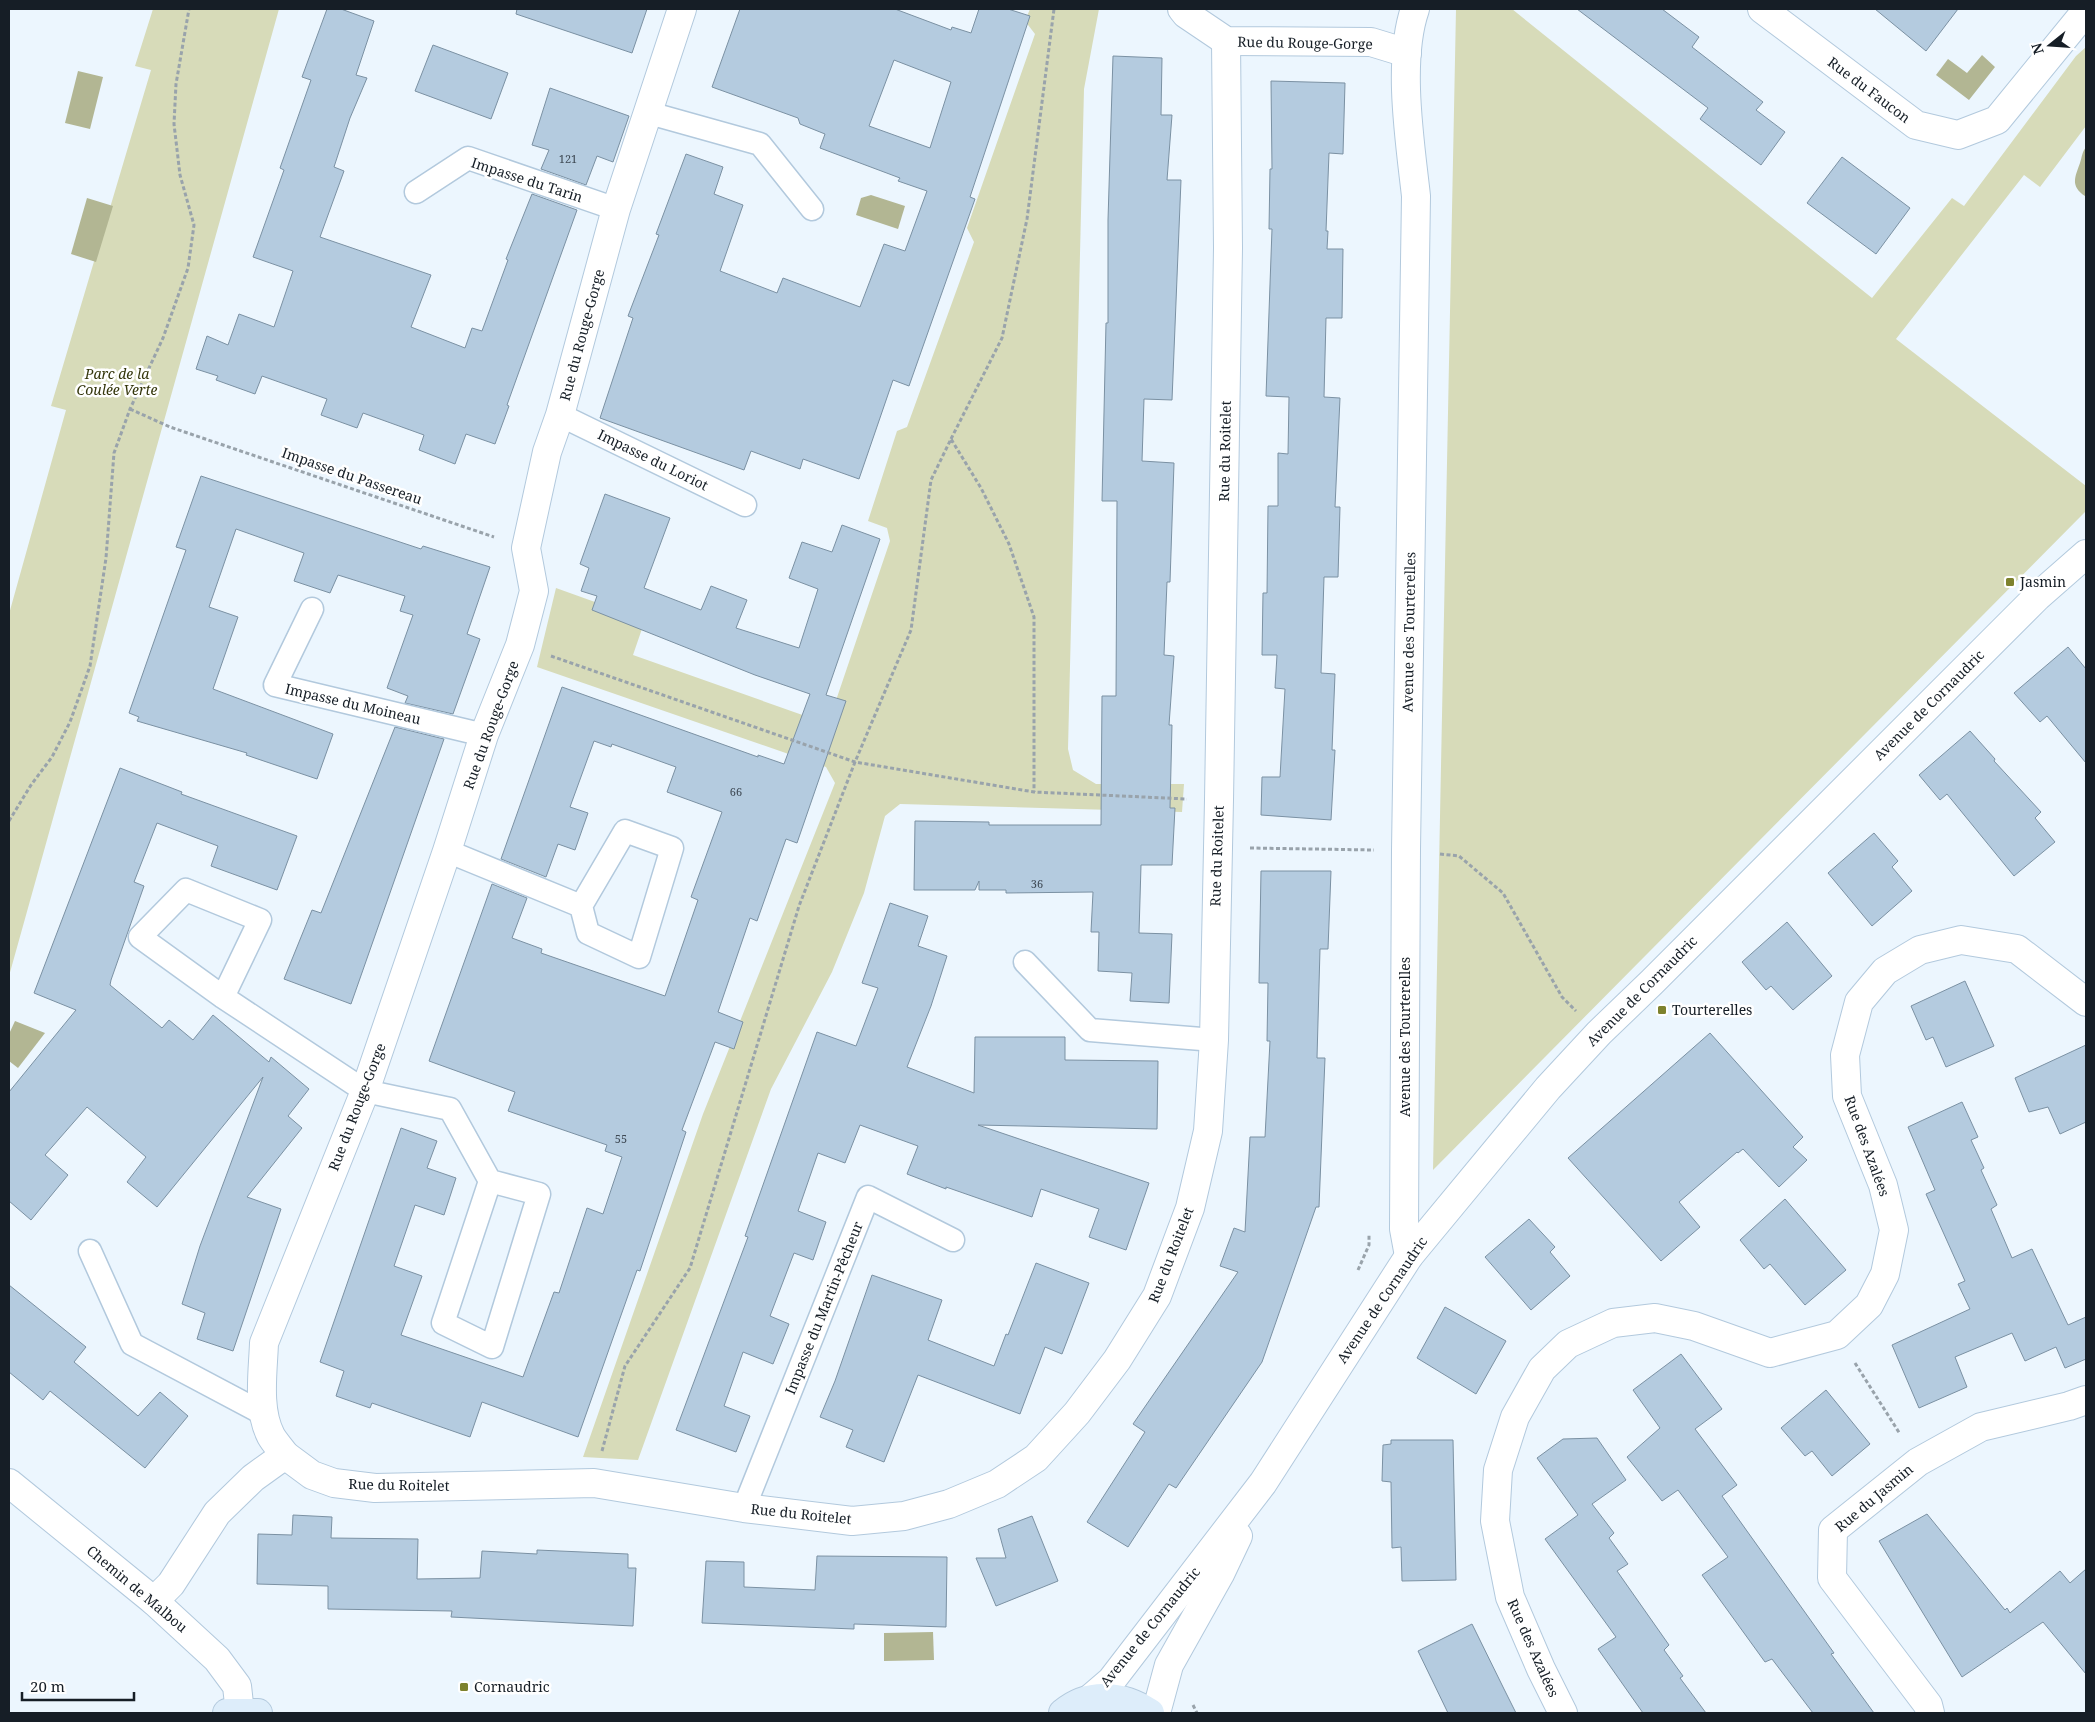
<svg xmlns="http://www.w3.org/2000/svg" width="2095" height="1722" font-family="'Noto Serif',serif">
	<rect width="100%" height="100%" fill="#ecf6fe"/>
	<g fill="#d7dbb9">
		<polygon points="153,9 279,9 9,976 9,614 66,410 51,406 151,70 135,66"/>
		<polygon points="1030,9 1099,9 1084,89 1068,749 1073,770 1096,784 1184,784 1182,812 900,804 885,816 864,893 832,972 771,1089 638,1460 583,1457 703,1114 835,783 826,767 537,667 556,588 645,620 633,655 828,724 890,541 887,528 868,521 897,431 907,427 974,242 967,228 1035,34 1025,21"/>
		<polygon points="1456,9 1512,9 1872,298 1952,198 1964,206 2076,56 2086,47 2086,126 2040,187 2024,175 1896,339 2086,486 2086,511 1433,1170"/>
	</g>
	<g fill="#b2b693">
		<polygon points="1982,55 1995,67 1969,100 1936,75 1948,59 1967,73"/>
		<polygon points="78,71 103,77 90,129 65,123"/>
		<path d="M2086,147V196H2085C2070,186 2075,177 2080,163C2082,157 2082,152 2086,147Z"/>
		<polygon points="871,195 905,206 898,229 856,215 861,198"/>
		<polygon points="87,198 113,206 96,262 71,254"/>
		<polygon points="15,1021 45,1033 18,1068 9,1061 9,1034"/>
		<polygon points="933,1632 934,1660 884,1661 884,1633"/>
	</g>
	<g fill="#b4cbdf" stroke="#7b91a3" fill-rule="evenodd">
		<polygon points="327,9 341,9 374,21 356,75 367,78 350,118 334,167 344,171 320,237 431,275 411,327 465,348 472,328 482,331 508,260 506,259 532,194 577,210 507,405 509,406 495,444 466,434 455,464 419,450 424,435 363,413 357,428 321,415 327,399 262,376 255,394 216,380 218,376 196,369 207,336 228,345 239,314 274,327 293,271 253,257 284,170 280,168 311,80 302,77"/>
		<polygon points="517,9 647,9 632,53 516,14"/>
		<path d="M740,9H895L951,30L952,27L971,33L979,9H1008L1030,16L970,197L975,199L909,386L893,380L859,479L803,459L800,469L751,451L744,470L600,418L633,318L628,316L659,235L656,234L686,154L723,167L714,194L743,205L720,271L777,293L783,278L860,307L884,244L905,251L927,191L898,181L900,178L820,148L825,134L800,124L798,118L712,87ZM894,60L951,82L930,148L869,126Z"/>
		<polygon points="1577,9 1662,9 1699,37 1692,47 1763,102 1756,110 1785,132 1761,165 1700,119 1708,108"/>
		<polygon points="1875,9 1958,9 1926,51"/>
		<polygon points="433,45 508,73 491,119 415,91"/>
		<polygon points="1113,56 1162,58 1161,115 1172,115 1167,180 1181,180 1172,400 1144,399 1142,461 1174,463 1170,582 1167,582 1164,655 1174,656 1169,725 1172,725 1170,808 1175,808 1172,865 1141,865 1139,933 1172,934 1169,1003 1130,1001 1132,973 1098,971 1099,932 1091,932 1093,892 1006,893 1006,890 979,890 979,881 975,890 914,890 915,821 989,822 989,825 1101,825 1102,696 1116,696 1117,501 1102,501 1106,323 1108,323 1108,220"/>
		<polygon points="1271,81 1345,83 1343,154 1329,153 1326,231 1328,231 1327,249 1343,249 1342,318 1326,318 1324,397 1340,398 1335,507 1340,507 1338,577 1324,577 1321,673 1335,674 1332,750 1335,750 1331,820 1261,815 1262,777 1280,777 1285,689 1275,688 1277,655 1262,655 1263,593 1267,593 1268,506 1278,506 1278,453 1288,454 1289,397 1266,396 1272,229 1269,229 1270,169 1272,169"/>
		<polygon points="550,88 629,116 613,162 597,156 586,185 541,169 549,150 532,145"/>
		<polygon points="1842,157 1910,208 1876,254 1807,203"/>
		<polygon points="201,476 421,549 423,546 490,567 467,634 480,639 453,714 405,703 408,696 387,688 413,615 400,611 405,596 338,575 330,593 294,581 304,553 236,529 209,607 238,617 213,689 333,734 317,779 246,755 247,753 137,721 139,717 129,713 186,550 176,547"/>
		<polygon points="605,494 670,518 644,588 701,610 711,586 747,600 736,628 799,648 818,589 789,578 802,542 832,552 842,525 880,539 826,695 846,701 797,843 786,839 757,921 750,918 718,1012 743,1022 734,1049 715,1042 682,1130 686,1132 640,1271 637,1270 578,1437 482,1402 470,1437 372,1403 370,1408 336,1396 344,1371 320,1362 401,1128 437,1141 427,1168 456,1178 444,1215 415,1205 394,1266 422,1276 401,1335 523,1377 554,1292 559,1293 587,1208 603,1214 622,1157 605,1151 607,1145 508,1111 515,1092 429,1061 492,884 527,898 512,938 542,949 541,953 665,996 698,900 691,897 722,812 667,792 676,767 612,744 611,747 594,741 570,807 588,813 575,850 558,844 546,877 501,859 562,687 758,757 758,755 784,764 810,694 755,675 592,610 597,596 581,591 589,568 580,564"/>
		<polygon points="2068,647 2086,669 2086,763 2047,716 2040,722 2014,693"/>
		<polygon points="395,727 444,739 351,1004 284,979 312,910 321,913"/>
		<polygon points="1970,731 1995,759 1994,761 2041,812 2035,818 2055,842 2014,876 1947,794 1940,800 1919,775"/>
		<polygon points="120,768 182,792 181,794 297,836 277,890 211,866 218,846 157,823 134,882 144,886 111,980 110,985 162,1028 169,1020 193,1040 213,1015 269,1062 271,1057 309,1089 288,1116 302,1128 247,1197 281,1209 233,1351 197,1339 205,1313 182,1304 200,1246 263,1077 157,1207 127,1182 146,1157 87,1107 45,1155 68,1175 31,1220 9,1201 9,1092 76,1010 34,993"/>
		<polygon points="1874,833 1898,861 1892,867 1912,891 1872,926 1828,873"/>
		<polygon points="1261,871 1331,871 1328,949 1320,949 1317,1058 1325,1058 1319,1207 1316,1207 1262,1362 1176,1488 1169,1484 1128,1547 1087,1522 1145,1432 1133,1424 1238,1272 1220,1266 1234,1228 1245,1232 1250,1137 1265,1137 1270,1041 1267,1041 1268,983 1259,983"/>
		<polygon points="890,903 928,916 918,946 947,956 931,1006 907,1067 974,1093 975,1037 1065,1037 1065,1060 1158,1061 1157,1129 978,1125 1149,1183 1126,1250 1089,1237 1099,1209 1041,1189 1032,1217 946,1187 946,1189 907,1174 918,1146 860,1125 845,1163 818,1153 798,1211 826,1222 813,1260 794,1253 770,1316 789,1324 773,1364 743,1352 724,1406 750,1416 736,1452 676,1430 748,1237 745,1236 817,1032 856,1046 878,988 862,983"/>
		<polygon points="1787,922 1832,976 1793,1010 1771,986 1766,990 1742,962"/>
		<polygon points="1965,981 1994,1046 1946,1067 1933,1037 1926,1040 1911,1006"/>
		<polygon points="1710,1033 1803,1137 1793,1147 1807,1160 1779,1187 1743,1149 1738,1153 1737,1152 1679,1202 1700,1227 1661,1261 1568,1158"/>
		<polygon points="2086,1045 2086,1122 2060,1134 2048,1107 2029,1112 2015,1078"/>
		<polygon points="1962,1102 1978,1137 1971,1140 1984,1168 1981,1170 1997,1205 1991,1209 2012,1258 2032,1249 2068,1325 2086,1317 2086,1359 2065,1368 2056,1347 2025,1361 2012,1333 1955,1357 1967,1387 1919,1408 1892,1345 1970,1309 1958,1284 1965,1281 1926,1194 1935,1190 1908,1127"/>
		<polygon points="1785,1199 1846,1270 1805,1305 1770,1264 1764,1269 1740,1240"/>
		<polygon points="1529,1219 1555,1247 1550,1252 1570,1276 1531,1310 1485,1257"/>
		<polygon points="1036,1263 1089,1283 1062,1354 1045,1347 1020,1414 918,1375 884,1462 846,1447 853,1430 820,1417 835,1381 872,1275 942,1300 928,1340 994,1366 1006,1334 1008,1335"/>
		<polygon points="9,1285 86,1347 74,1362 138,1416 160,1392 188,1416 145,1468 50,1391 43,1400 9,1372"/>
		<polygon points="1445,1307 1506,1341 1476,1394 1417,1358"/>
		<polygon points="1681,1354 1722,1409 1695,1429 1737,1485 1722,1496 1834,1653 1831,1654 1874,1713 1813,1713 1772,1659 1765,1662 1702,1575 1728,1557 1678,1490 1662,1501 1627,1457 1660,1428 1633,1390"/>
		<polygon points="1826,1390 1870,1444 1832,1476 1812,1451 1805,1456 1781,1428"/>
		<polygon points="1597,1438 1626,1480 1592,1504 1614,1533 1609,1538 1628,1564 1617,1571 1669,1645 1664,1650 1683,1676 1680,1678 1706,1713 1643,1713 1598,1649 1616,1637 1545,1539 1578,1515 1537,1458 1563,1439"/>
		<polygon points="1391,1440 1453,1440 1456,1580 1402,1581 1401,1547 1392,1548 1391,1482 1382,1481 1383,1445 1391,1444"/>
		<polygon points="1927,1514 2005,1610 2007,1608 2010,1613 2060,1571 2070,1583 2086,1569 2086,1674 2043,1622 1962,1677 1879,1541"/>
		<polygon points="293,1515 332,1517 331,1538 418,1539 417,1579 480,1578 482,1551 537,1554 537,1550 628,1554 628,1568 636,1568 633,1626 451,1617 452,1611 328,1609 328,1586 257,1584 258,1534 292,1535"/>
		<polygon points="1032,1516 1058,1581 996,1606 976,1558 1006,1558 998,1529"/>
		<polygon points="817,1556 947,1557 946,1627 854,1624 854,1629 702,1623 706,1561 744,1562 744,1587 815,1590"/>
		<polygon points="1472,1624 1504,1689 1516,1713 1448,1713 1418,1651"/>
	</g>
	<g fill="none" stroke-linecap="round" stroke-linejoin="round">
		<defs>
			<g id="service">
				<polyline points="649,113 760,144 812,209"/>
				<polyline points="416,192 468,158 616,209"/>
				<polyline points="560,415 745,505"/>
				<polyline points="312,609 275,685 484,735"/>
				<polyline points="447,851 581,906 588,933 639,957 672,848 625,831 581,906"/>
				<polyline points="1025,962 1090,1030 1214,1040"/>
				<polyline points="223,997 260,920 186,890 140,937 223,997 365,1091 450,1109 490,1181 443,1323 492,1347 539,1194 490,1181"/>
				<polyline points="90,1251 132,1344 264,1414"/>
				<polyline points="744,1508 868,1197 953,1240"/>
			</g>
			<g id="minor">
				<polyline points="1182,9 1186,14 1226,41 1371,42 1407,53"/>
				<polyline points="1762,9 1916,125 1958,135 1997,120 2086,11"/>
				<path d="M285,1455C281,1449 275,1443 271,1436C257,1409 263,1372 264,1343L365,1091L447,851L484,735L520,645L534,591L526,548L547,452L560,415L616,209L682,9"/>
				<polyline points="9,1483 154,1601 217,1659 237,1686 240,1713"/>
				<polyline points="154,1601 171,1584 217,1513 253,1478 285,1455 312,1475 334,1483 375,1488 594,1483 744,1508 852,1521 904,1516 949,1504 997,1484 1036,1458 1077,1413 1117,1360 1157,1296 1190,1208 1208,1131 1214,1040 1219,800 1228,248 1226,41"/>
				<polyline points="1563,1713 1541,1669 1510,1597 1495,1521 1498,1470 1515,1417 1542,1369 1568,1344 1613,1323 1655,1318 1694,1326 1770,1353 1837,1335 1869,1305 1885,1274 1894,1230 1883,1185 1847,1096 1845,1055 1859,1002 1885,971 1920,950 1961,940 2017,949 2086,1002"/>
				<polyline points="1930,1713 1928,1705 1832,1578 1833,1530 1918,1462 1981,1427 2069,1406 2086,1400"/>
			</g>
			<g id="tertiary">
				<path d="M1409,1256L1404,1229L1406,850L1416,196C1410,142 1397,61 1415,9"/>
				<polyline points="1090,1699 1111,1681 1263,1483 1409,1256 1548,1088 1599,1033 1652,982 2037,597 2086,554"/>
				<polyline points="1156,1713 1169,1665 1220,1574 1238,1536"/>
			</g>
			<g id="secondary">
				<polyline points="227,1713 258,1713"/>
				<path d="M1063,1713C1089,1691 1123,1695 1150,1713"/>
			</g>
		</defs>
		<use href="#service" stroke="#b2c9dd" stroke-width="25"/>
		<use href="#minor" stroke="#b2c9dd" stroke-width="30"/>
		<use href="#tertiary" stroke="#b2c9dd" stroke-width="30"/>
		<use href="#secondary" stroke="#b2c9dd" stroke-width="30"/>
		<g stroke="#99a3ab" stroke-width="3" stroke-dasharray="4 2.5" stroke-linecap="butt">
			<polyline points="130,409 170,427 494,537"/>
			<polyline points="951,439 1002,338 1027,219 1054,9"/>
			<polyline points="551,656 855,762 1034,792 1187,799"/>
			<polyline points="9,821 31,785 52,757 70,722 90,666 106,558 114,453 130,409 163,338 188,268 194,225 180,175 174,124 176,84 189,9"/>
			<polyline points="1250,848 1374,850"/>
			<polyline points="1440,854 1459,856 1503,893 1562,997 1576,1011"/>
			<polyline points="1358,1270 1369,1245 1369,1234"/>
			<polyline points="1855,1363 1900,1434"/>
			<polyline points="602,1451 625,1366 690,1268 799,906 855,762 911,630 931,480 951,439 981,488 1009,544 1034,617 1034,792"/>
			<polyline points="1193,1705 1197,1713"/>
		</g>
		<use href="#service" stroke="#fff" stroke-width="22"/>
		<use href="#minor" stroke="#fff" stroke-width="28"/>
		<use href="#tertiary" stroke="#fff" stroke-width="28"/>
		<use href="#secondary" stroke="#ddedfa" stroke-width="28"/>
	</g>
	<g fill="#7d822d" stroke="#fff" stroke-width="2">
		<rect x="2005" y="577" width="10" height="10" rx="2.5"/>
		<rect x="1657" y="1005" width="10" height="10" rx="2.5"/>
		<rect x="459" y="1682" width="10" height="10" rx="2.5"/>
	</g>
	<g text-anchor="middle" stroke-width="5" stroke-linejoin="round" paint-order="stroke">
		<g font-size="11" fill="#3e4954">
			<text x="568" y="163">121</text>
			<text x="736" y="796">66</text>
			<text x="1037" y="888">36</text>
			<text x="621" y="1143">55</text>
		</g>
		<g font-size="14" fill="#161e26" stroke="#fff">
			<text transform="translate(1305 43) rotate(1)" y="5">Rue du Rouge-Gorge</text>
			<text transform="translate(1869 90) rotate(37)" y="5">Rue du Faucon</text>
			<text transform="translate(527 180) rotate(18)" y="5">Impasse du Tarin</text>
			<text transform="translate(582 335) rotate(-75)" y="5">Rue du Rouge-Gorge</text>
			<text transform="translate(1225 451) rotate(-89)" y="5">Rue du Roitelet</text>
			<text transform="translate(653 460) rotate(26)" y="5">Impasse du Loriot</text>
			<text transform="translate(352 476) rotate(19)" y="5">Impasse du Passereau</text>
			<text transform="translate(1409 632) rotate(-89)" y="5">Avenue des Tourterelles</text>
			<text transform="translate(353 704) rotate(13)" y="5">Impasse du Moineau</text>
			<text transform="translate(1929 705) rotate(-45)" y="5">Avenue de Cornaudric</text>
			<text transform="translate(491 725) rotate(-70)" y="5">Rue du Rouge-Gorge</text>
			<text transform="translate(1217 856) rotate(-88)" y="5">Rue du Roitelet</text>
			<text transform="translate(1642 991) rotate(-45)" y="5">Avenue de Cornaudric</text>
			<text transform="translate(1405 1037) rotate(-90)" y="5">Avenue des Tourterelles</text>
			<text transform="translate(357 1107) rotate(-69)" y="5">Rue du Rouge-Gorge</text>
			<text transform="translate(1867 1146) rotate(70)" y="5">Rue des Azalées</text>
			<text transform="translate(1171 1255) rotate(-69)" y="5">Rue du Roitelet</text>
			<text transform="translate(1382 1300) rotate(-56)" y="5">Avenue de Cornaudric</text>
			<text transform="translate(824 1308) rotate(-68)" y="5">Impasse du Martin-Pêcheur</text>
			<text transform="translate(399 1485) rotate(1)" y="5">Rue du Roitelet</text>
			<text transform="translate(1874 1498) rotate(-40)" y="5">Rue du Jasmin</text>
			<text transform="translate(801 1514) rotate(6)" y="5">Rue du Roitelet</text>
			<text transform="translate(137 1589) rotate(40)" y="5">Chemin de Malbou</text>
			<text transform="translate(1150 1627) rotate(-51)" y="5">Avenue de Cornaudric</text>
			<text transform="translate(1533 1648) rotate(66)" y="5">Rue des Azalées</text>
		</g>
		<g font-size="14" font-style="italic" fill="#34360b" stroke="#fff">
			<text x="117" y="379">Parc de la<tspan x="117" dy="16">Coulée Verte</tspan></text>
		</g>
		<g font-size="14" fill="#161e26" stroke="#fff" text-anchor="start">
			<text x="2020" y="587">Jasmin</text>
			<text x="1672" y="1015">Tourterelles</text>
			<text x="474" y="1692">Cornaudric</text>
		</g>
	</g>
	<rect width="2095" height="1722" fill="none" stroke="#161e26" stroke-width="20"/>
	<g transform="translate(2050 45) rotate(253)" stroke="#ffffff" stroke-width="4" paint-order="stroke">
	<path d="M0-4L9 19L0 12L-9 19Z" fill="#161e26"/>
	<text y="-8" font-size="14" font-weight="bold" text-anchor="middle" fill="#161e26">N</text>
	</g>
	<path d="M22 1692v8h112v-8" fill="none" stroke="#161e26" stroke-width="2.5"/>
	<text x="30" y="1692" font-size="15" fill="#161e26" stroke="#ffffff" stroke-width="4" paint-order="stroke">20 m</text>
</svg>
